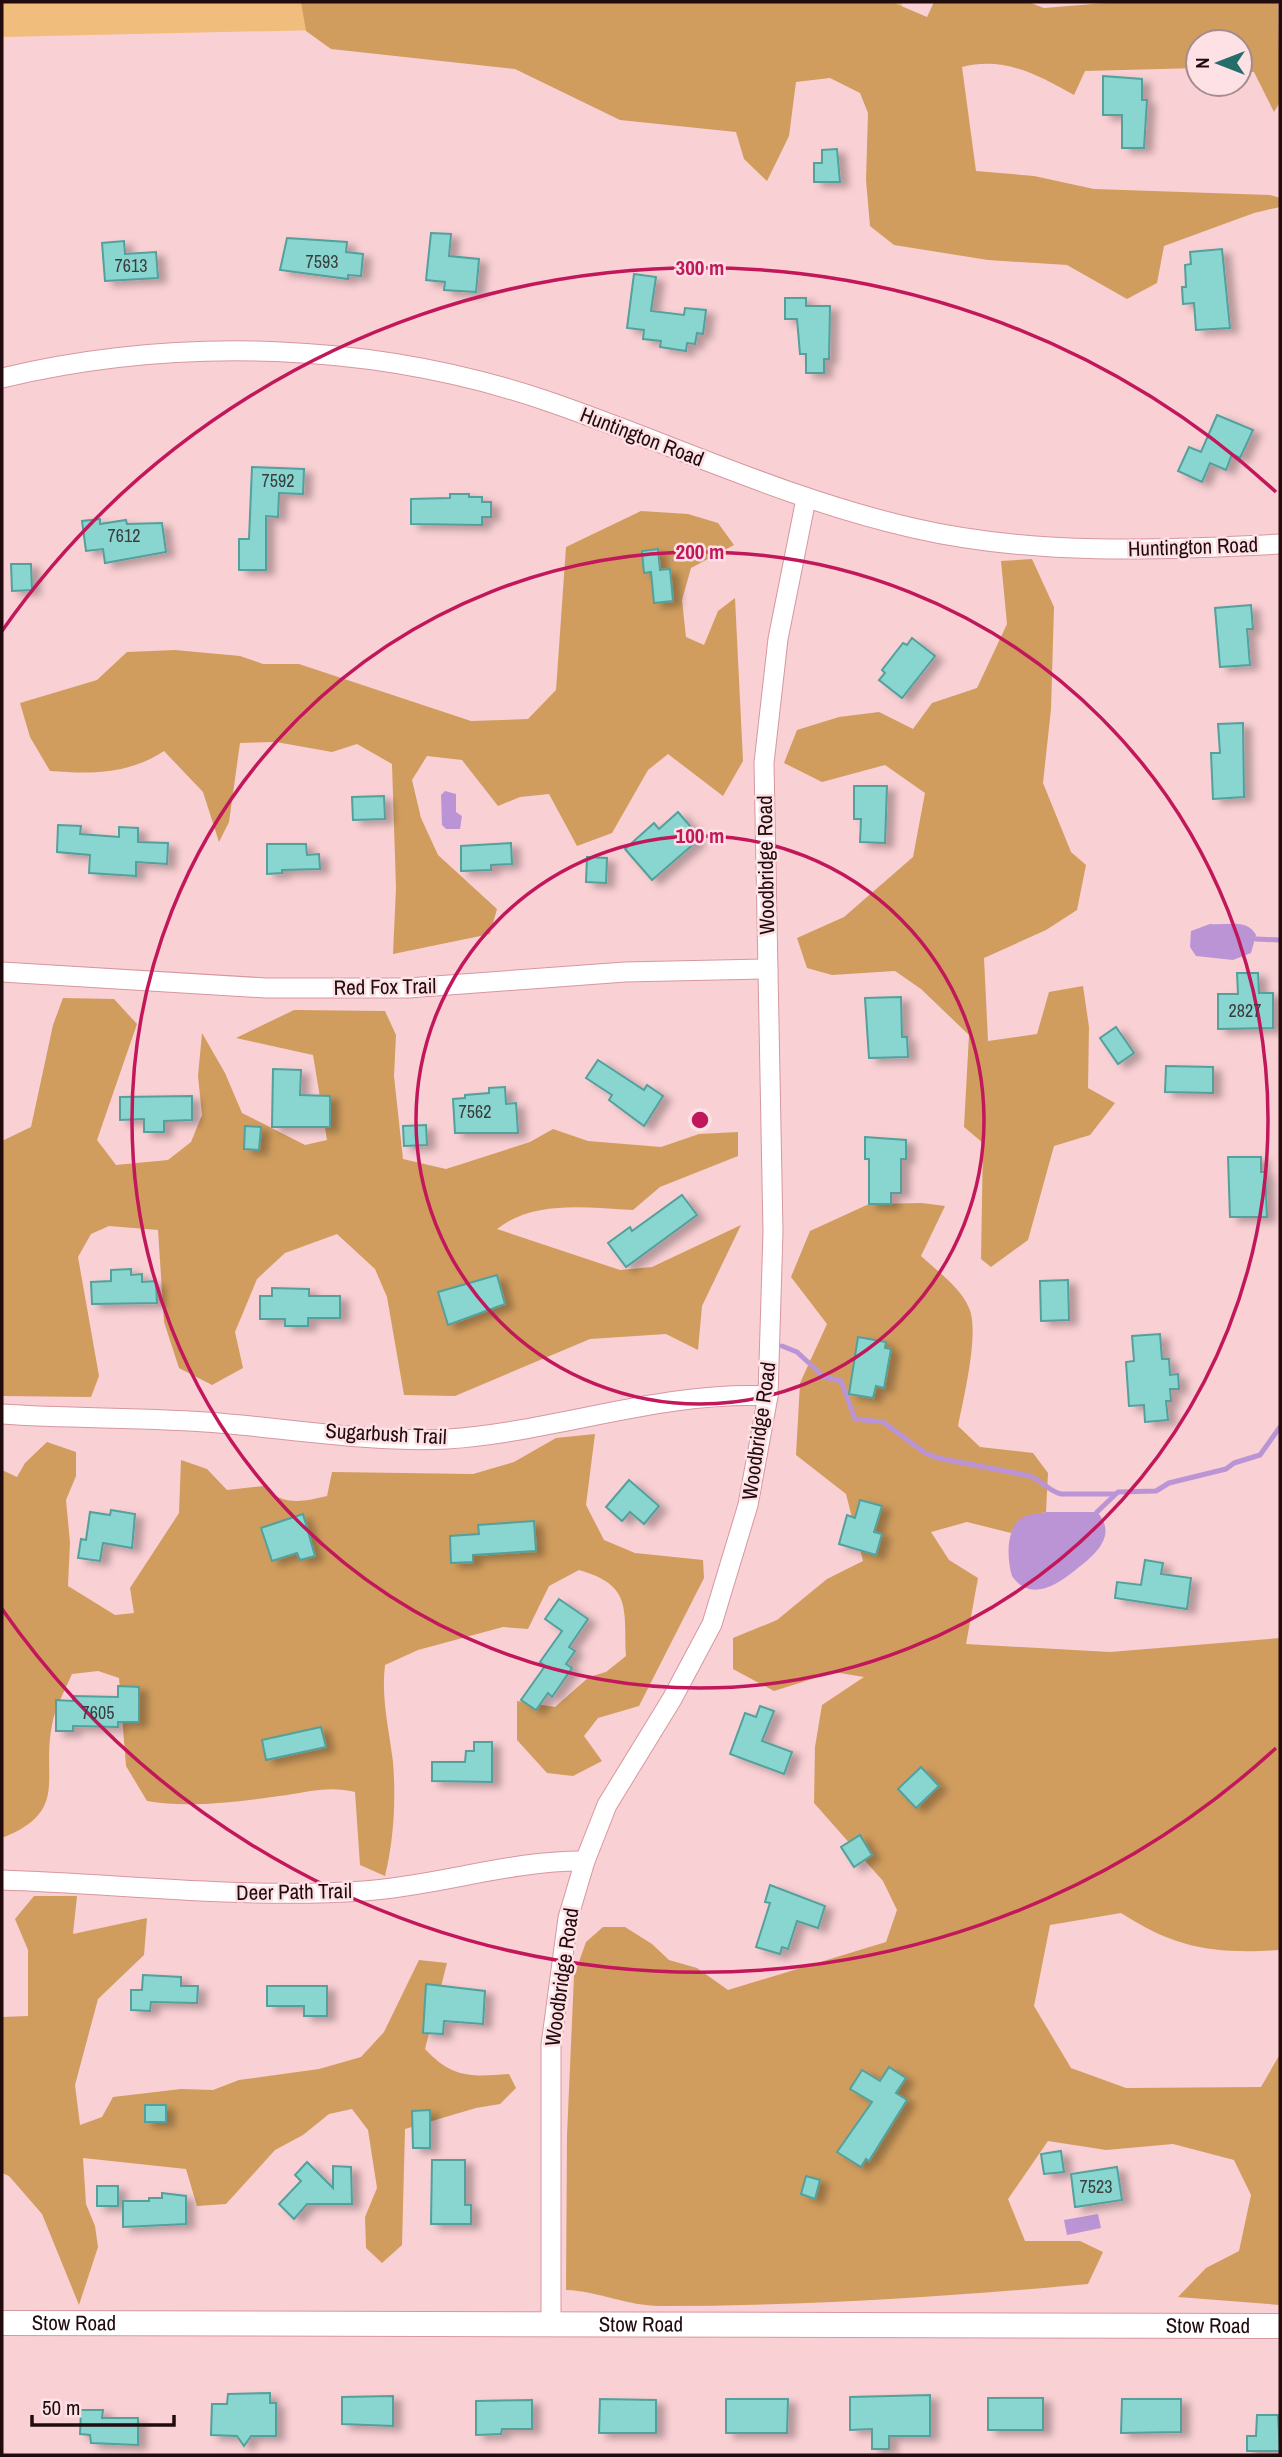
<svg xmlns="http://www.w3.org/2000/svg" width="1282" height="2457" font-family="'Archivo Narrow',sans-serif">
	<defs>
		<filter id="shadow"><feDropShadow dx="8" dy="4.5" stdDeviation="3.5" flood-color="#0004"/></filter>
	</defs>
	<rect width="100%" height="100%" fill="#f9d0d4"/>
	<polygon fill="#f1bd7d" points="2,2 902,2 903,17 2,37"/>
	<g fill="#d09d5e">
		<path d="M301,2H892L927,17L934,2H1028L1044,8L1118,2H1278L1280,102L1274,112L1254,72L1240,71V42H1198V68L1085,71L1074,95C1038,75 1004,56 962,67L976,171L1034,176L1094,189L1270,195L1280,198V207L1254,213L1164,246L1157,283L1127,299L1067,265L988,260L894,245L870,226L866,180L868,113L860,93L830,78L796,82L789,136L767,181L744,159L736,132L620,120L515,69L331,49L306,31Z"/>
		<path d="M641,511L688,514L718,523L734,545L691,568L682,600L686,637L704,645L718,611L735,598L743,761L723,796L668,754L648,770L612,833L577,846L549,794L520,797L498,806L462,760L427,756L412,780L421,818L438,855L497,909L490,934L393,954L396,888L392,764L357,744L332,752L276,742L240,743L229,822L219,842L203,792L164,751C127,775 91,774 50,771L30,737L20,703L97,680L127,652L175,650L240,656L263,664H299L471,721L528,719L556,690L566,547Z"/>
		<polygon points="1032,559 1054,607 1051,709 1043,783 1071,852 1086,865 1077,910 1046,930 984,958 988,1041 1037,1034 1049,992 1083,986 1089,1027 1088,1088 1115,1103 1090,1135 1054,1146 1028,1240 991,1267 981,1259 983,1143 964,1127 969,1035 921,989 895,971 832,975 807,968 797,938 844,917 913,857 925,793 885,765 822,782 784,763 797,730 839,717 879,712 913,729 932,703 977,688 1007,624 1001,561"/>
		<path d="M63,998L114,999L137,1024L97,1140L116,1165L168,1160L191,1142L202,1115L198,1076L202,1033L225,1073L242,1113L305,1145L327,1140L313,1055L236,1038L294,1010L385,1011L396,1035L394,1076L403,1159L446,1169L530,1142L553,1129L588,1141L661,1147L699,1134L738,1132V1156L660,1187L633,1210C588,1208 535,1199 497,1229L620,1270L652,1267L741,1225L702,1306L698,1350L666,1334L590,1339L455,1396L404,1395L387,1297L375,1269L337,1234L285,1253L257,1279L235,1332L243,1368L212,1385L179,1368L164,1322L158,1230L109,1226L91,1234L78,1257L99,1376L91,1397L2,1396V1141L31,1127L53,1025Z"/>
		<path d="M922,1203L945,1206L921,1256C937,1271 961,1288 969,1308C980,1331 963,1401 958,1426L980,1447L1033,1453L1048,1473L1046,1512C1029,1516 1020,1517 1011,1533L967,1522L931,1532L949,1560L978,1578L966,1644L1110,1652L1280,1638V1950C1214,1954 1177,1949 1121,1913L1050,1925L1034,2006L1071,2068L1126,2088L1261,2087L1280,2054V2305L1178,2297L1206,2268L1239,2251L1251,2195L1234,2160L1173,2144L1106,2150L1048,2141L1008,2199L1025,2241H1080L1103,2252L1088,2284C946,2297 803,2306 660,2306C628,2306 598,2291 566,2290L567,2135L574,1976L586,1942L603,1927H625L652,1944L669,1960L697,1968L728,1990L886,1942L897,1910L883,1881L814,1803L815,1747L822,1705L864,1677L834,1672L774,1691L733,1669V1638L777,1620L827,1579L863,1561L846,1494L796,1455L800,1383L827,1324L791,1277L810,1231L869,1204Z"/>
		<path d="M595,1434L586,1505L604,1540L635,1553L703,1560L704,1578L639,1706L598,1718L584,1736L602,1761L573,1776L547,1773L517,1740V1701L555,1707L589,1677L606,1672L626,1656C624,1608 632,1585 579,1570L549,1586L528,1629L503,1627L418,1650L385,1665C381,1699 389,1729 393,1762C396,1800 394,1839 385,1876L360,1865L355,1792C328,1785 305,1793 279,1796C237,1802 188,1808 147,1801L126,1766L119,1678L98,1671L72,1674C65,1690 55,1708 52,1725C41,1778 70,1811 2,1838V1470L17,1477L25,1463L47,1442L76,1452V1476L66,1500L70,1542L68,1586L115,1615L134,1613L130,1588L179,1513L181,1460L207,1469L227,1490L264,1486C281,1506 303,1502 327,1496L332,1472L473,1474L514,1462L556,1438Z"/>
		<path d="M34,1896H77L73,1934L147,1918L144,1955L98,1999L75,2085L80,2125L102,2117L113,2097L181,2089L213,2090L239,2080L319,2069L361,2057L384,2032L419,1960L447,1963L425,2049C452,2078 470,2077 509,2074L516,2088L500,2104L476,2108L405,2129L402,2245L382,2263L366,2248L365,2217L377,2188L368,2130L352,2109L329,2114L303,2135L275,2150L226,2204L197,2206L186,2169L83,2158L86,2204L95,2226L98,2247L79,2305L42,2214L9,2176L2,2173V2017L28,2016V1950L15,1919Z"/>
	</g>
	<g fill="#bb94d5">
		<polygon points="445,791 456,794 456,812 462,816 460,829 446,829 442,825 441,795"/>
		<path d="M1210,924C1226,926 1247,918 1256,935L1251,953L1233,960L1196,956L1190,947L1191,931Z"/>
		<path d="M1046,1512H1097C1120,1537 1091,1558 1073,1572C1054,1587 1029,1601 1012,1576C1007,1560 1006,1532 1019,1520C1025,1514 1038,1514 1046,1512Z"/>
		<polygon points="1098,2214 1101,2228 1067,2235 1064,2220"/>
	</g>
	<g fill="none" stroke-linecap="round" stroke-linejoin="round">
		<g stroke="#bb94d5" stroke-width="5">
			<polyline points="1256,939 1280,940"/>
			<path d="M782,1346L797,1352L824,1377L841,1381L855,1419L883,1422L925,1453L938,1458L1030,1476C1042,1481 1049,1491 1061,1494H1114"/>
			<polyline points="1097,1512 1118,1492 1156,1491 1169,1483 1226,1469 1234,1463 1260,1455 1280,1427"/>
		</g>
	</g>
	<g fill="#89d6d1" stroke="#53a09c" stroke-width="2" filter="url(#shadow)">
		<polygon points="1103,76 1142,79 1142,100 1147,100 1144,148 1122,148 1122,115 1103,115"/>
		<polygon points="837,149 840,182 814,182 814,163 822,163 822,150"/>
		<polygon points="431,233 451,234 449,256 479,259 476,292 444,290 445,282 426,280"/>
		<polygon points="287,238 347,242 346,252 363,254 361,276 348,275 348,279 280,270"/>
		<polygon points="124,241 125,254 156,252 158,278 105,281 102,243"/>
		<polygon points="1222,249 1230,328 1196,330 1194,303 1183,304 1182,287 1186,287 1185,265 1191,264 1190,252"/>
		<polygon points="634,274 656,277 651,311 684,315 685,308 706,310 703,334 697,333 695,344 687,343 686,351 660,347 661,341 643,339 644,330 627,328"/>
		<polygon points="785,298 806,298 806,306 830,306 829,359 824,359 824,373 806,373 806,354 800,354 797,319 785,319"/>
		<polygon points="1217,415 1253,430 1240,458 1232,454 1226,470 1210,463 1202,482 1178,471 1189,447 1201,452"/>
		<polygon points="252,467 304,469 303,494 279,493 278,517 266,516 266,570 239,570 239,539 249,539"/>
		<polygon points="450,494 469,494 469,497 482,497 482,502 491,502 491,517 482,517 482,525 411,524 411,499 450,498"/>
		<polygon points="100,519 100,524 126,520 127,524 162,523 166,552 105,563 103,549 86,551 82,521"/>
		<polygon points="658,549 660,570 670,569 673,601 654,603 651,572 644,573 642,551"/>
		<polygon points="11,564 31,564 32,590 12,591"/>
		<polygon points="1251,605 1253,629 1247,629 1250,665 1220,667 1215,608"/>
		<polygon points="912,638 935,656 902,698 879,680 885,673 882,670 903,643 907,645"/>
		<polygon points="1243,723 1244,797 1213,799 1211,753 1220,753 1218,724"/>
		<polygon points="854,786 887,786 885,843 860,842 861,819 854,819"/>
		<polygon points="384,796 385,819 353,820 352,797"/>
		<polygon points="678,812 696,833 693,836 697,841 652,880 625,849 654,823 659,829"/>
		<polygon points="58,825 81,826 80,834 119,837 119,827 138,828 138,842 168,843 167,864 136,862 136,876 89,873 90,855 57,852"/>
		<polygon points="511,843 512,864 491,865 491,870 461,871 461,846"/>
		<polygon points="267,844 306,844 307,855 319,854 320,869 282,870 282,873 267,874"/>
		<polygon points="587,857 607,858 606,883 586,882"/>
		<polygon points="1237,973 1258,973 1259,993 1273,993 1273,1028 1218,1029 1218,994 1238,994"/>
		<polygon points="901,997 902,1037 907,1037 908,1057 869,1058 865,998"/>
		<polygon points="1116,1027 1134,1053 1118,1064 1100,1038"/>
		<polygon points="598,1060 644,1090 647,1085 663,1096 644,1126 609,1100 612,1095 586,1078"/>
		<polygon points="1166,1066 1213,1067 1213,1093 1165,1092"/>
		<polygon points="273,1069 301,1070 300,1095 330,1096 330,1127 272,1127"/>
		<polygon points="505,1087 506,1104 516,1103 518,1133 455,1133 453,1099 465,1098 465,1095 489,1093 489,1088"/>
		<polygon points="192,1096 192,1120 164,1121 164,1132 144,1132 144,1119 120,1120 120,1097"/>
		<polygon points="426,1125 427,1145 404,1146 403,1126"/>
		<polygon points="245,1126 261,1127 259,1150 244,1149"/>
		<polygon points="865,1137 906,1140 906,1159 901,1159 901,1193 891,1193 891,1204 869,1204 869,1159 865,1159"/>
		<polygon points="1228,1157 1261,1157 1261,1172 1265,1172 1267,1217 1230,1217"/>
		<polygon points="682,1195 697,1215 626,1267 608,1243 630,1227 632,1231"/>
		<polygon points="131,1269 131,1275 142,1274 142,1282 156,1281 157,1303 92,1304 91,1282 111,1281 111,1270"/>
		<polygon points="497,1275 505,1304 448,1325 438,1292"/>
		<polygon points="1068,1280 1069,1320 1041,1321 1040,1281"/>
		<polygon points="272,1288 309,1289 309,1296 340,1296 340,1318 308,1318 308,1326 285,1326 285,1319 260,1319 260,1296 272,1296"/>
		<polygon points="1160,1334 1162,1359 1169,1359 1170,1375 1178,1374 1179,1389 1170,1389 1171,1401 1166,1401 1168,1420 1145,1422 1144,1405 1129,1406 1126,1362 1134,1361 1132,1336"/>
		<polygon points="858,1337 886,1342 885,1348 891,1349 884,1388 876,1386 873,1398 849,1394"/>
		<polygon points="629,1480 659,1506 644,1524 630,1512 622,1521 606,1507"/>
		<polygon points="860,1500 882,1506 874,1532 882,1534 876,1555 839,1544 847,1515 855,1518"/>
		<polygon points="111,1510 135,1514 132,1548 103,1543 100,1561 78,1558 81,1539 86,1540 90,1512 110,1515"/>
		<polygon points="303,1514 315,1556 300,1560 297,1553 272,1561 261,1528"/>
		<polygon points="534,1521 536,1551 473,1555 473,1562 451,1563 450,1536 479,1534 478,1525"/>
		<polygon points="1145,1560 1163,1563 1161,1574 1191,1578 1187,1609 1115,1598 1117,1582 1141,1585"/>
		<polygon points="559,1599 588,1619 569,1647 575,1651 566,1664 572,1668 552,1697 548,1693 536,1710 521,1700 545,1666 540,1662 562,1631 545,1619"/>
		<polygon points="118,1686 139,1687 139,1722 118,1722 118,1727 73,1726 73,1731 56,1731 56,1700 73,1701 73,1696 118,1697"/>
		<polygon points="760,1706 774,1711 762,1741 792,1752 784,1774 730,1754 745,1713 756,1717"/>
		<polygon points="321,1727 326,1747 266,1760 262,1740"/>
		<polygon points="474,1742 492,1742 492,1782 432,1781 432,1762 465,1762 466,1751 474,1751"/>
		<polygon points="921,1767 939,1786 916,1808 898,1789"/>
		<polygon points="860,1835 872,1855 854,1867 841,1847"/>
		<polygon points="770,1885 825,1906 818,1928 797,1921 788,1949 782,1947 780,1954 756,1947 770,1903 765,1902"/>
		<polygon points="143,1975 181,1977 181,1986 198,1986 197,2003 151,2002 150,2011 131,2010 131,1990 142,1990"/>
		<polygon points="426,1984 485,1991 483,2024 444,2021 443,2034 423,2033"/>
		<polygon points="267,1986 327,1986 327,2016 304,2016 304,2006 267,2006"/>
		<polygon points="889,2067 906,2078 896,2093 907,2100 869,2161 866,2159 861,2167 837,2152 872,2102 850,2089 862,2070 880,2081"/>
		<rect x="145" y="2105" width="21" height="17"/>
		<polygon points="430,2110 430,2148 413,2148 412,2111"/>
		<polygon points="1061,2151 1064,2172 1044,2174 1041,2154"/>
		<polygon points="432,2160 465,2160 465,2205 471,2205 471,2224 431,2224"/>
		<polygon points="307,2162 333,2188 333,2166 351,2167 352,2204 307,2204 294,2219 279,2204 301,2181 295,2175"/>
		<polygon points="1117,2167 1122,2200 1075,2207 1071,2174"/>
		<polygon points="806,2176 820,2180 815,2199 801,2194"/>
		<rect x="97" y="2186" width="21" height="20"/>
		<polygon points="162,2193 186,2196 186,2224 123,2227 123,2201 149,2201 149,2198 162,2198"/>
		<polygon points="270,2393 270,2403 276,2403 276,2436 251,2436 244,2446 237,2436 211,2435 212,2404 227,2404 228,2394"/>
		<polygon points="930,2395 930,2436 889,2436 889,2449 872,2449 872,2429 850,2430 850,2397"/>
		<polygon points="393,2396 393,2426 342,2424 342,2397"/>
		<rect x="988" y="2398" width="55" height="32"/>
		<polygon points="600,2399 656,2400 656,2433 599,2433"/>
		<polygon points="726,2399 788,2399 787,2433 726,2433"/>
		<polygon points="1122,2399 1181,2399 1181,2432 1121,2433"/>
		<polygon points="532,2400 532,2429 502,2429 501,2434 476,2435 476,2401"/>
		<polygon points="81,2410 103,2410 102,2418 138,2418 138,2445 91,2443 90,2435 80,2434"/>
		<polygon points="1257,2415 1278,2415 1280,2451 1247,2451 1247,2436 1256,2436"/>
	</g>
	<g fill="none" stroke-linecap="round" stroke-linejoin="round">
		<defs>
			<g id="minor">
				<path d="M2,378C179,336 374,342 547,401C670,443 786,499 913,528C1034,556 1157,550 1280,544"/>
				<polyline points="2,972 266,988 408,988 625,972 768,969"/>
				<path d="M2,1414C74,1419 147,1417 219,1423C291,1429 377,1443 447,1439C555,1432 659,1391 768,1396"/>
				<path d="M2,1880C123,1884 242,1899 364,1891C438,1886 511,1860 585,1861"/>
				<polyline points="551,2325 551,2045 568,1918 585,1861 607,1805 672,1699 712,1624 748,1505 768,1396 773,1232 764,763 778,639 806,499"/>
			</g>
			<g id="tertiary">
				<path id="s1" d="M2,2323L1280,2326"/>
			</g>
		</defs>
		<use href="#minor" stroke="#d7979f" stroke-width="21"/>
		<use href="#tertiary" stroke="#d7979f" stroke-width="26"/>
		<use href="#minor" stroke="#fff" stroke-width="19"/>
		<use href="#tertiary" stroke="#fff" stroke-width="24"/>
	</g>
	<g fill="none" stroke="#c2185b" stroke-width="3.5">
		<circle cx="700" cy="1120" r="284"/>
		<circle cx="700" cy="1120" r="568"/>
		<path d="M1276 1748A852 852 0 0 1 2 1609M2 631A852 852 0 0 1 1276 492"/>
	</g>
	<g text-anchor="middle" stroke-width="5" stroke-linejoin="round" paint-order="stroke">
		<g font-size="18" fill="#3b3e3f">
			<text x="322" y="268">7593</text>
			<text x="131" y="272">7613</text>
			<text x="278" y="487">7592</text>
			<text x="124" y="542">7612</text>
			<text x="1245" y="1017">2827</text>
			<text x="475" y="1118">7562</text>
			<text x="98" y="1719">7605</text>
			<text x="1096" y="2193">7523</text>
		</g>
		<g font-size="21" fill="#210b0e" stroke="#fde1e4">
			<text transform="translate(642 437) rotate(21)" y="7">Huntington Road</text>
			<text transform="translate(1193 547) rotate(-2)" y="7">Huntington Road</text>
			<text transform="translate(766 865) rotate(-91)" y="7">Woodbridge Road</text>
			<text transform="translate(385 987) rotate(-1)" y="7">Red Fox Trail</text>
			<text transform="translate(759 1431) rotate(-82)" y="7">Woodbridge Road</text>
			<text transform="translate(386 1434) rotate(3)" y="7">Sugarbush Trail</text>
			<text transform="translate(294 1892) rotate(-1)" y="7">Deer Path Trail</text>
			<text transform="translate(562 1977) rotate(-82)" y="7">Woodbridge Road</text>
			<text dy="7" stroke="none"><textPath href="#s1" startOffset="72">Stow Road</textPath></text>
			<text dy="7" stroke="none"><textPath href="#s1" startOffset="639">Stow Road</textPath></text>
			<text dy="7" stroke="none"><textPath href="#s1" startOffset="1206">Stow Road</textPath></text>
		</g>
	</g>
	<circle cx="700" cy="1120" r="10" fill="#c2185b" stroke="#fde1e4" stroke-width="3.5"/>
	<g font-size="21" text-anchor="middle" font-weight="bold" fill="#c2185b" stroke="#fde1e4" stroke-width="5" stroke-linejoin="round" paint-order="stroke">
		<text x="700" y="275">300 m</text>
		<text x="700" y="559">200 m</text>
		<text x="700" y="843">100 m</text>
	</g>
	<rect width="1282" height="2457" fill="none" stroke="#210b0e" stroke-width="7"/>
	<g transform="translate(1219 63) rotate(270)"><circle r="33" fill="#fde1e4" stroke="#a58b8e" stroke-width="2"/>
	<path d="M0-5L12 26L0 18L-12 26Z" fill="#236e6b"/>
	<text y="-10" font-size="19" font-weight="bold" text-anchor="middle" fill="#210b0e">N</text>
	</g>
	<path d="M32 2415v10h142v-10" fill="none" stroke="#210b0e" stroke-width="3.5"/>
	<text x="42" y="2415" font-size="21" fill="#210b0e" stroke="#fde1e4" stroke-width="5" paint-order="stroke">50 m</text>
</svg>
